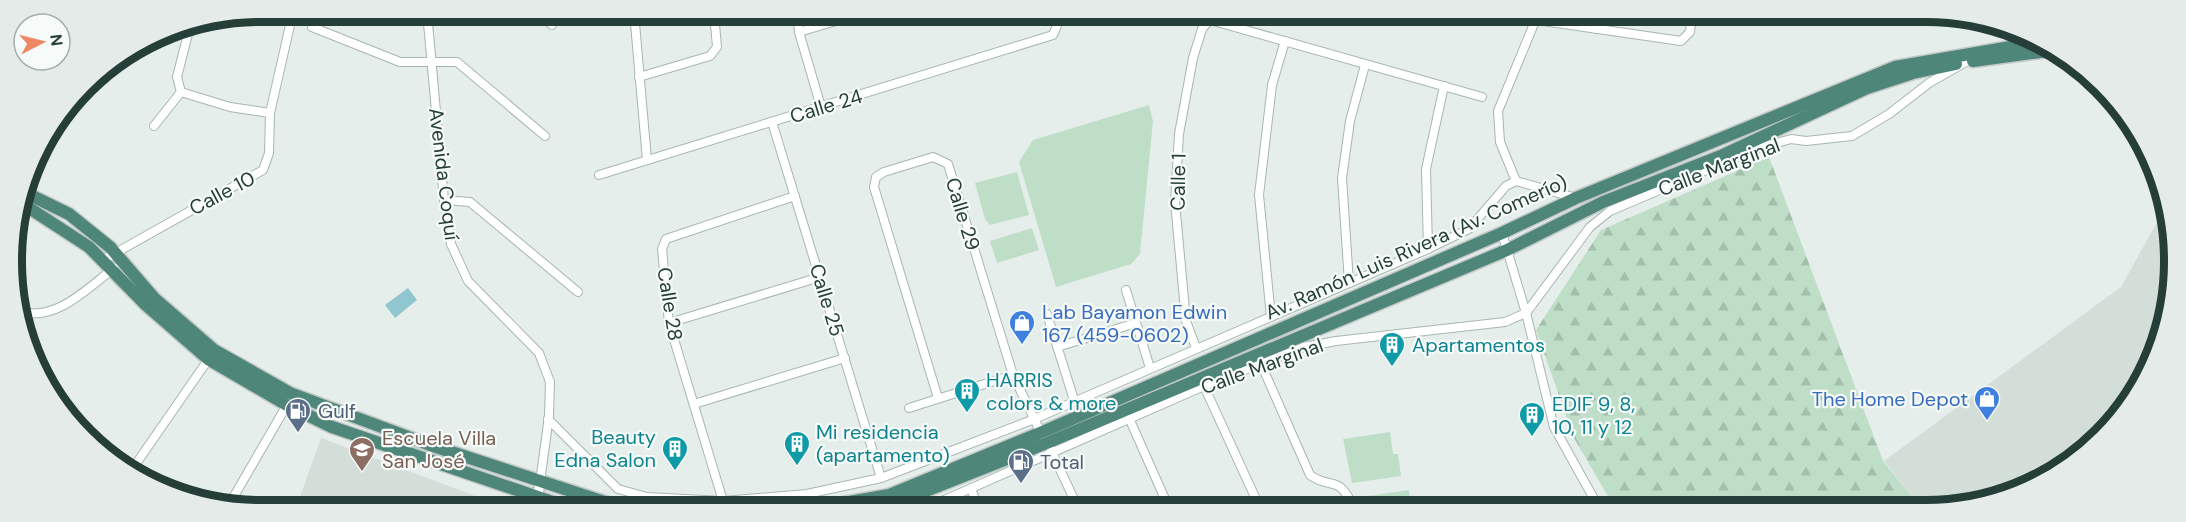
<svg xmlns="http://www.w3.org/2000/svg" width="2186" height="522" font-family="'DM Sans',sans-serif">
	<defs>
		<pattern id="forest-firs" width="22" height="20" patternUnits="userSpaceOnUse" patternTransform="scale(1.5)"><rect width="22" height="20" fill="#bfdec8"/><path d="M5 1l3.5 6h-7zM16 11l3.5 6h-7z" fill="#a4c0ad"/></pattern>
	</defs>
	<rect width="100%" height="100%" fill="#e5eeea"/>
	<g fill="#d3ded9">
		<polygon points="2166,206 2172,294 2148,371 2101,437 2035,484 1957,508 1921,508 1884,461 2121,287"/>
		<polygon points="321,438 507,508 296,508"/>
	</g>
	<g fill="#bfdec8">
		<polygon points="1149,105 1153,121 1140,254 1131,264 1056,287 1019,162 1033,140"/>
		<polygon points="1017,172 1029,215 990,225 985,219 975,183"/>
		<polygon points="1032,228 1039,250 997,263 990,241"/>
		<polygon points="1390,432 1393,454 1398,454 1401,476 1352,483 1343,439"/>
		<polygon points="1409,490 1411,508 1370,508 1368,496"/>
	</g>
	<polygon fill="url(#forest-firs)" points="1769,157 1883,461 1921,508 1615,508 1574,438 1536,330 1601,230"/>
	<polygon fill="#90c6d0" points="408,288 417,300 395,318 385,305"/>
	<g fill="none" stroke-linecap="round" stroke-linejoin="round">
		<defs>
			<g id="minor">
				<polyline points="427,12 444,200 451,244 468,281 539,353 550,382 549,416 540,482"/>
				<polyline points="537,12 552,25"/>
				<polyline points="634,12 647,160"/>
				<polyline points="797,13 799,32 821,107"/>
				<polyline points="1210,20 1482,97"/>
				<polyline points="1536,20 1681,41 1690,32 1692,14"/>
				<polyline points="190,26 177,77 181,92 230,107 270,113"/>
				<polyline points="312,27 400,62 457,62 545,136"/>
				<polyline points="1596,29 1598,14"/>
				<polyline points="799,32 863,13"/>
				<polyline points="639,77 710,56 717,47 714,13"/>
				<polyline points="772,122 881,478"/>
				<polyline points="154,126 181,92"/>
				<polyline points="599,175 1053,35 1058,23 1055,13"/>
				<polyline points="1516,181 1500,142 1498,111 1538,14"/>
				<polyline points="1516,181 1576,198"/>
				<polyline points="444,200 470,202 578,292"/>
				<polyline points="1502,233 1526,313 1554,427 1599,508"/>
				<polyline points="1428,249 1426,169 1444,86"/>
				<polyline points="103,260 263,170 269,153 270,113 293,12"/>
				<polyline points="1349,283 1342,178 1350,121 1365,65"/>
				<polyline points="1126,290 1150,368"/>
				<path d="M21,312C57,321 88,288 114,268"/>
				<polyline points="1047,314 1074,400"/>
				<polyline points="1271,317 1259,195 1272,85 1285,41"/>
				<polyline points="669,323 820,277"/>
				<polyline points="1057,347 1136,323"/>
				<polyline points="1196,348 1186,321 1175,202 1179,134 1193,58 1202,29 1215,13"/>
				<path d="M1261,364L1310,475C1332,491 1337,472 1354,508"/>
				<polyline points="1204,386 1260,508"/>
				<polyline points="938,398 874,187 876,177 884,172 933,157 948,164 1013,375 1042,435"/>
				<polyline points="694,404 845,358"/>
				<polyline points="909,408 1013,375"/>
				<polyline points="1129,418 1169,508"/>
				<polyline points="548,419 618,489 647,497 723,501 807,494 881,478 1032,420 1428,249 1469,229 1506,186 1516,181"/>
				<polyline points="1051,450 1078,508"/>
				<polyline points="131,471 210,357"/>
				<polyline points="971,488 978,508"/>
				<polyline points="723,501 669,323 662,249 666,239 795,196"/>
				<polyline points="233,508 231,503 233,498 288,403"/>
				<polyline points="926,508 1204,386 1304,347 1336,341 1505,322 1526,313 1590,227 1610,211 1756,149 1791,139 1806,141 1852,136 1889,114 1929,83 1966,62"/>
			</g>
			<polyline id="tertiary" points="536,508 540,482"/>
			<g id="trunk">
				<polyline points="1973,61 2055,50"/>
				<polyline points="26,193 69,214 110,247 154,298 214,350 290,393 430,445 623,508"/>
				<polyline points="23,204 89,247 146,305 208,359 287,405 332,427 570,508"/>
				<polyline points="815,508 889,495 1040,433 1502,233 1576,198 1895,67 2039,42"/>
				<polyline points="877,508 893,504 1047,443 1507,250 1603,202 1723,155 1867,88 1913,73 1956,64"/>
			</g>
		</defs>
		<use href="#minor" stroke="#a8b6b1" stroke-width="10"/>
		<use href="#tertiary" stroke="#a8b6b1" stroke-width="12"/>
		<use href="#trunk" stroke="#c2c9c7" stroke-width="15"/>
		<use href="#minor" stroke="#fff" stroke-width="8"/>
		<use href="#tertiary" stroke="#fff" stroke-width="9"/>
		<use href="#trunk" stroke="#4e867a" stroke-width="12"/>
	</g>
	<defs>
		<symbol id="shop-pin" viewBox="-11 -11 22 30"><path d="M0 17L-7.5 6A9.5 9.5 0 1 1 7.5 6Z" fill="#3f7fe0" stroke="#f6faf8"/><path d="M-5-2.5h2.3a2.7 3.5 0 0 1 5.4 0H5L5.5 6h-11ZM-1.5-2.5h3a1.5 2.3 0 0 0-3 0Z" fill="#fff"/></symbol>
		<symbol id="building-pin" viewBox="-11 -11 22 30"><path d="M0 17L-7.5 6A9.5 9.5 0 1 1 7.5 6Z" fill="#0f9aa8" stroke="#f6faf8"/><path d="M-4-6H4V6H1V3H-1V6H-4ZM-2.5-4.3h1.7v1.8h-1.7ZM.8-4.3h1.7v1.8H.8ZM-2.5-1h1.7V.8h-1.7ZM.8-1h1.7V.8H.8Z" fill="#fff"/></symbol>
		<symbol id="fuel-pin" viewBox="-11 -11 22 30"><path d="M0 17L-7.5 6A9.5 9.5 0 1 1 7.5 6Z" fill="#5c6f8a" stroke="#f6faf8"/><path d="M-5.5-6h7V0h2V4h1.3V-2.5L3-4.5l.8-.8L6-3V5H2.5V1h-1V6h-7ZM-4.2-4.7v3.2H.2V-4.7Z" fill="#fff"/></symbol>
		<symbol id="school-pin" viewBox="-11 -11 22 30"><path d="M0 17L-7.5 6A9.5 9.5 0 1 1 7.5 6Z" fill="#8d6e63" stroke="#f6faf8"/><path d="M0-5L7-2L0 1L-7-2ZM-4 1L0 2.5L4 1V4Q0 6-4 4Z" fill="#fff"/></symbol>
	</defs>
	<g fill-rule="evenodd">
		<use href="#shop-pin" x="1007" y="308" width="30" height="40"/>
		<use href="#building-pin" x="1377" y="330" width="30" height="40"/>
		<use href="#building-pin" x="952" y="376" width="30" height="40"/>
		<use href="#shop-pin" x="1972" y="384" width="30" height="40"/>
		<use href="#fuel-pin" x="283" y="396" width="30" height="40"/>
		<use href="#building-pin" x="1517" y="400" width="30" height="40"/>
		<use href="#building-pin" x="782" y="429" width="30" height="40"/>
		<use href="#building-pin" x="660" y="434" width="30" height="40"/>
		<use href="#school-pin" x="347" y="435" width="30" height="40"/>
		<use href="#fuel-pin" x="1006" y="447" width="30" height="40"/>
	</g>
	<g text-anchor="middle" stroke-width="4.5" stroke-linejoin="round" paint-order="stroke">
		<g font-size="20" fill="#253f38" stroke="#f6faf8">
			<text transform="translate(826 106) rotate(-17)" y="7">Calle 24</text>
			<text transform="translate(1719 167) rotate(-21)" y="7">Calle Marginal</text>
			<text transform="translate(444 174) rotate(83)" y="7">Avenida Coquí</text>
			<text transform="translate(1178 182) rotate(-89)" y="7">Calle 1</text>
			<text transform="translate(222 193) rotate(-28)" y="7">Calle 10</text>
			<text transform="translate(963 214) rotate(73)" y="7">Calle 29</text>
			<text transform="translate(1416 247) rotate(-24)" y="7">Av. Ramón Luis Rivera (Av. Comerío)</text>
			<text transform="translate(827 300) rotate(73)" y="7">Calle 25</text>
			<text transform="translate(670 304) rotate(81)" y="7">Calle 28</text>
			<text transform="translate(1262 366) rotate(-20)" y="7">Calle Marginal</text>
		</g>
		<g font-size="20" fill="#366cbe" stroke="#f6faf8" text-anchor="start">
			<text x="1042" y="319">Lab Bayamon Edwin<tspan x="1042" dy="23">167 (459-0602)</tspan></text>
			<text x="1968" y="406" text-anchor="end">The Home Depot</text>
		</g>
		<g font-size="20" fill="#0d838f" stroke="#f6faf8" text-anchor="start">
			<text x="1412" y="352">Apartamentos</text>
			<text x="986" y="387">HARRIS<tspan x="986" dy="23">colors &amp; more</tspan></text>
			<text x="1552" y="411">EDIF 9, 8,<tspan x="1552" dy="23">10, 11 y 12</tspan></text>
			<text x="816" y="439">Mi residencia<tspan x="816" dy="23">(apartamento)</tspan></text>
			<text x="656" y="444" text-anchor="end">Beauty<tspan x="656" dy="23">Edna Salon</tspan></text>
		</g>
		<g font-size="20" fill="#4e5e75" stroke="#f6faf8" text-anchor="start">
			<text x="318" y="418">Gulf</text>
			<text x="1040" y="469">Total</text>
		</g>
		<g font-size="20" fill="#785e54" stroke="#f6faf8" text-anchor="start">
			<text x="382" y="445">Escuela Villa<tspan x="382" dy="23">San José</tspan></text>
		</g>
	</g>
	<path d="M0 0H2186V522H0ZM260 22H1926A238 238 0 0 1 2164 260V262A238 238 0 0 1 1926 500H260A238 238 0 0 1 22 262V260A238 238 0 0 1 260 22Z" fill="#e5ebe9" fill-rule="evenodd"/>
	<path fill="none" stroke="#253f38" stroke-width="8" d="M260 22H1926A238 238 0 0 1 2164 260V262A238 238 0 0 1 1926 500H260A238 238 0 0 1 22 262V260A238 238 0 0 1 260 22Z"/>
	<g transform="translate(42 42) rotate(83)"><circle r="28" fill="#f6faf8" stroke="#a2afab" stroke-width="1.5"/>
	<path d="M0-4.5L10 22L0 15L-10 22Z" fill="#ed8764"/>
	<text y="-9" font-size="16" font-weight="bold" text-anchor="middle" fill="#253f38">N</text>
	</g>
</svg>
